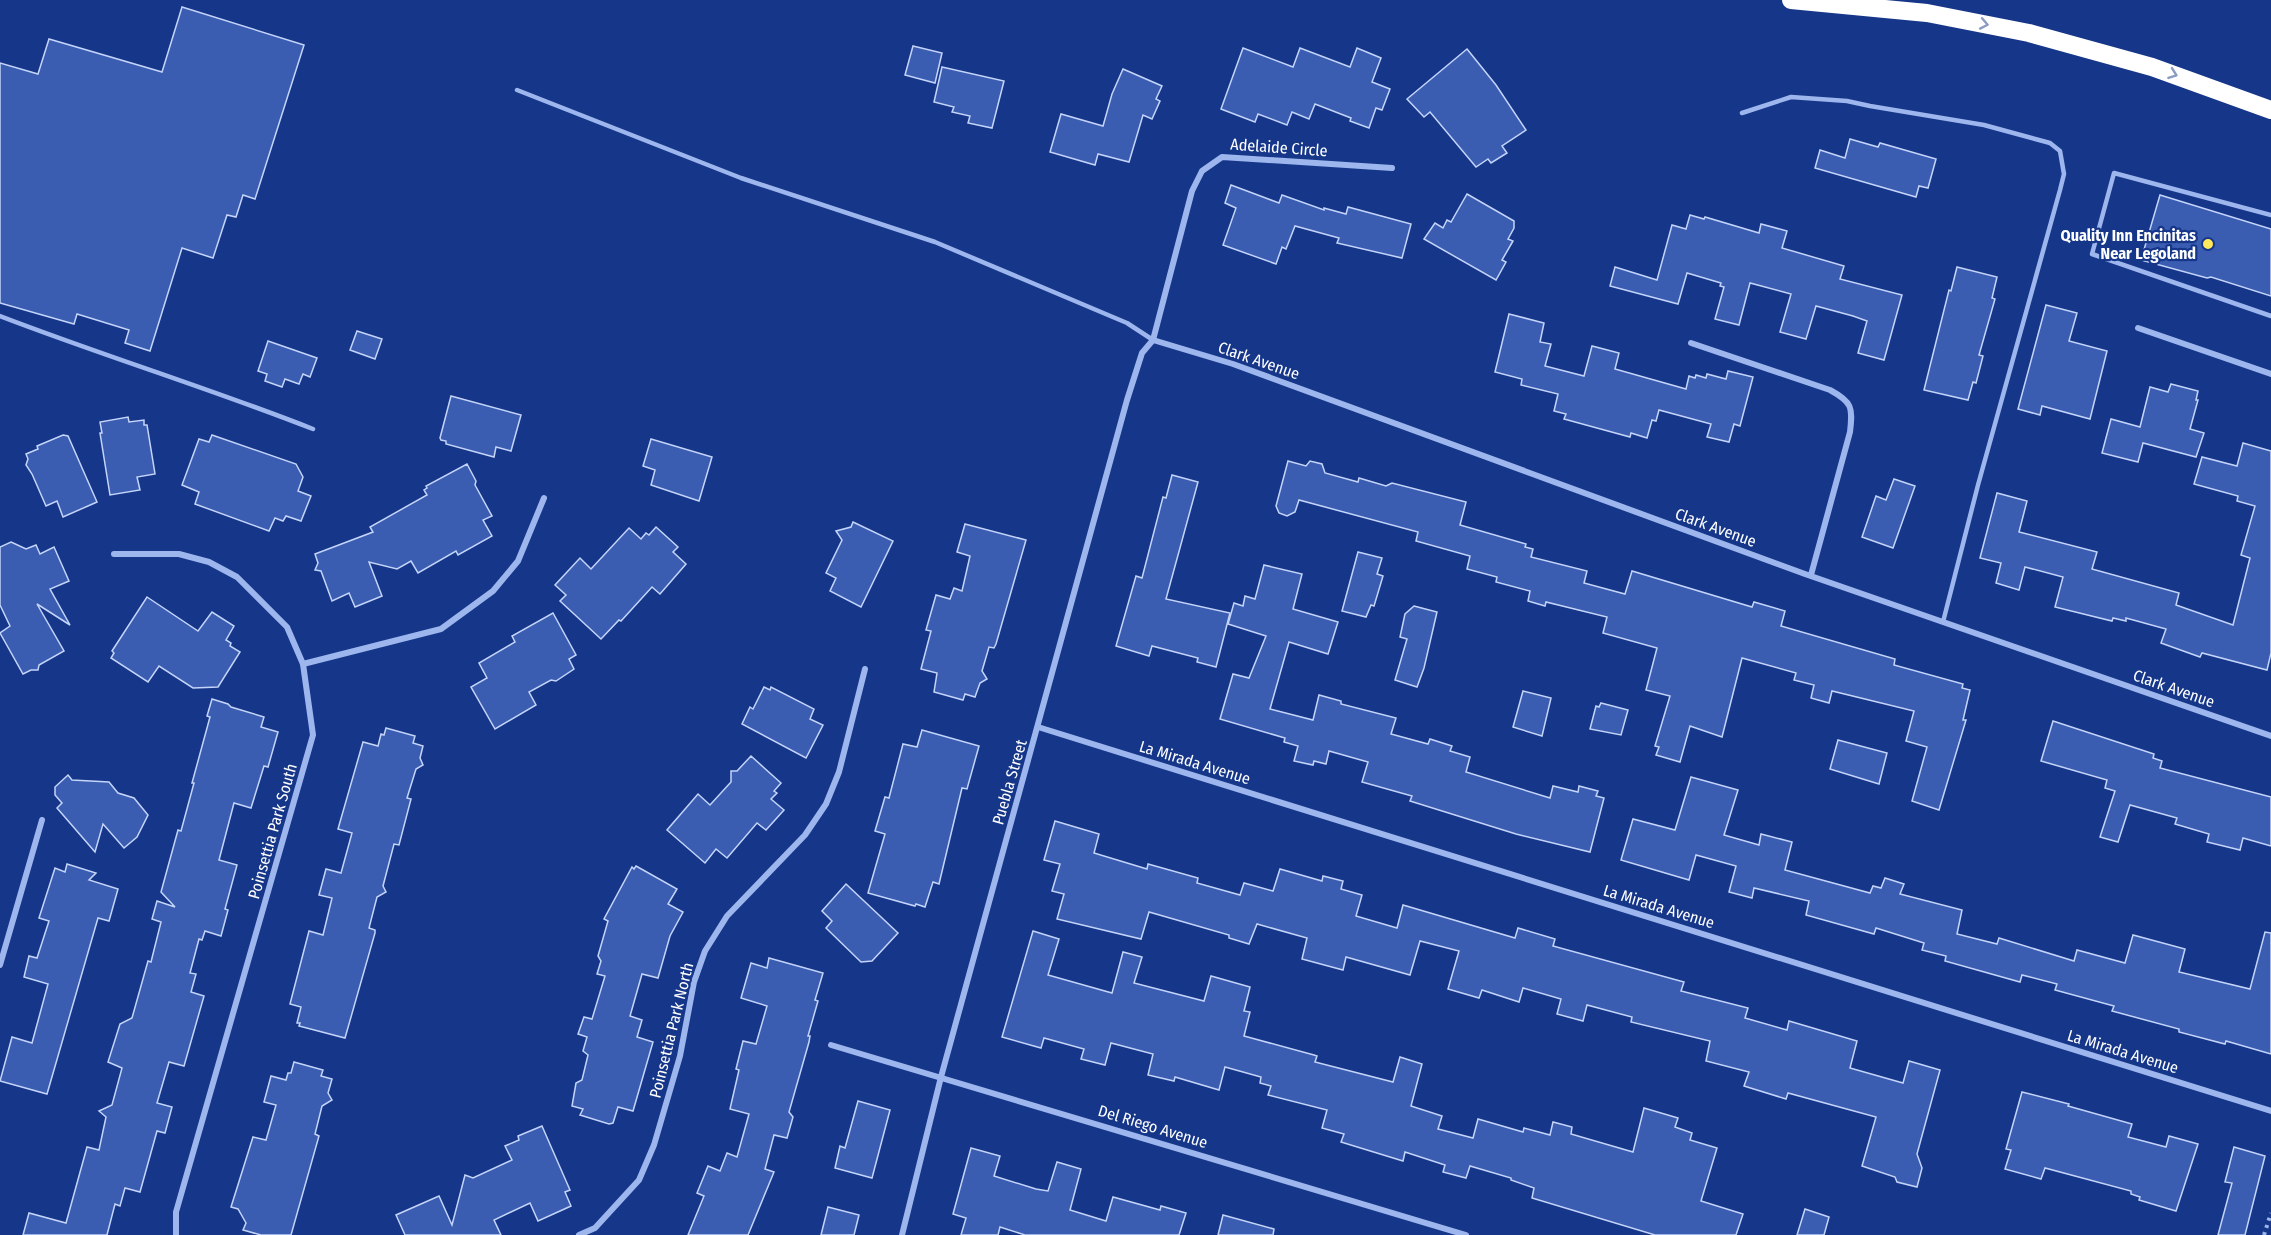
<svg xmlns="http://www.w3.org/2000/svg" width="2271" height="1235" font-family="'Fira Sans Condensed',sans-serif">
	<rect width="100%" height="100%" fill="#163789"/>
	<g fill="#3a5db1" stroke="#c4d4fa" stroke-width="1.5">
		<polygon points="182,7 304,45 255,199 243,195 236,217 227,215 213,258 182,248 150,351 125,343 129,330 77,314 74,324 0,303 0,63 38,74 49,39 162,72"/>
		<polygon points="913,46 942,53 935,83 905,75"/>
		<polygon points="1243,48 1293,67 1300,48 1350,67 1357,48 1381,58 1372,82 1390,89 1382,110 1376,108 1369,128 1350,121 1351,118 1315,104 1309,119 1292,112 1287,125 1258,114 1255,122 1221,109"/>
		<polygon points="1467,49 1496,85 1526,130 1502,146 1507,153 1491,163 1488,159 1476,167 1430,112 1424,117 1407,99"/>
		<polygon points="942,67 1004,81 992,128 968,123 970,116 952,112 954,107 934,102"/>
		<polygon points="1123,69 1162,86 1156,99 1160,101 1152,119 1143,115 1129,162 1098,154 1095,165 1050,152 1061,114 1103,126 1112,94"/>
		<polygon points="1850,139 1878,147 1880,143 1936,159 1928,188 1919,186 1916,197 1815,168 1820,150 1845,158"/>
		<polygon points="1231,185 1279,203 1282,195 1324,210 1324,208 1346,214 1348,207 1411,224 1402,258 1337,243 1339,238 1295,226 1286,249 1282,247 1276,264 1223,245 1236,208 1225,203"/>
		<polygon points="1467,194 1514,221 1514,228 1508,239 1513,241 1502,260 1506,262 1496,280 1424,239 1435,223 1443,228 1447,220 1451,222"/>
		<polygon points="2160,195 2271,229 2271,296 2211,277 2207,278 2141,260"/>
		<polygon points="1690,215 1704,219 1705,217 1759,233 1761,224 1787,231 1782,248 1844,266 1840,279 1902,295 1884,360 1858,353 1867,321 1853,316 1816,306 1806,339 1780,332 1791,294 1750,283 1739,325 1715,319 1724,287 1720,286 1721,283 1687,273 1678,304 1610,286 1615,267 1657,280 1672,225 1686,229"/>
		<polygon points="1957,267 1997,277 1992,298 1995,299 1979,355 1983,356 1976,383 1973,382 1968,400 1924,390 1949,290 1951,291"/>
		<polygon points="2046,305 2077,313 2069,341 2107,351 2090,419 2042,406 2040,415 2018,409"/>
		<polygon points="1509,314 1544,323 1540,342 1551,344 1545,366 1584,376 1592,346 1619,353 1615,369 1686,389 1689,376 1695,378 1696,375 1706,378 1707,374 1726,379 1728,371 1753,377 1740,426 1734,424 1729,442 1707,437 1711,424 1659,410 1656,421 1652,420 1647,438 1631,433 1630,437 1564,419 1566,414 1554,411 1558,394 1521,385 1522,379 1495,372"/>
		<polygon points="357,331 382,339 375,359 350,350"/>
		<polygon points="268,341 317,358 310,377 303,374 299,384 285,379 282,387 265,381 267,374 258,371"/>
		<polygon points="2171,384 2198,391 2196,400 2198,400 2190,429 2204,433 2196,457 2143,443 2138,462 2102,453 2111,419 2140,427 2150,387 2168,392"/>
		<polygon points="451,396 521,415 511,451 496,447 494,457 446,444 446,441 441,440 440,438"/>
		<polygon points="128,417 129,422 144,420 144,425 147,425 155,474 137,477 140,490 110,495 100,433 102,433 100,422"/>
		<polygon points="63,435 68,436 97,502 63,517 57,501 46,506 32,474 26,465 28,459 26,454 38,449 37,446"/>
		<polygon points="212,435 296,464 303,477 298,491 311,496 301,521 286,516 283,521 275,518 269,531 195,504 199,492 182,485 199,439 209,442"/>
		<polygon points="651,439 712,457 699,501 651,485 655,470 643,466"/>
		<polygon points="2243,443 2271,451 2271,653 2267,670 2202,653 2200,657 2161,643 2166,629 2126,618 2126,621 2113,618 2112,621 2055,607 2063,577 2025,567 2019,590 1996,583 2001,563 1980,558 1997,493 2027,501 2019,532 2097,552 2092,569 2179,593 2176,605 2233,625 2250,558 2241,555 2255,506 2237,501 2238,496 2194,484 2202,457 2237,466"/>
		<polygon points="1288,461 1306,466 1310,461 1322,464 1325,473 1358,482 1359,478 1386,486 1392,483 1466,502 1460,525 1526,544 1525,547 1533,549 1531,557 1587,571 1584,583 1625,594 1632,571 1752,607 1754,602 1785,611 1781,626 1895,659 1894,665 1963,684 1962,688 1970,690 1963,720 1966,720 1939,810 1912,801 1927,747 1906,741 1914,711 1832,691 1829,703 1811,698 1814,685 1794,680 1796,673 1742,658 1722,737 1690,726 1680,762 1656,755 1659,747 1655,746 1670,696 1646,690 1657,648 1603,633 1607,617 1546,602 1545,606 1528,601 1530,591 1496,582 1497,577 1467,569 1470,556 1416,541 1418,532 1299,500 1295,512 1287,516 1279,513 1276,506"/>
		<polygon points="467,464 476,481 475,485 492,516 483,520 492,536 458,555 456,551 418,573 411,561 397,569 369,562 382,596 355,607 349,593 332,601 321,571 315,570 318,563 315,554 373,532 370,527 427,495 424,490 427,488 426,486"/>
		<polygon points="1172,475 1198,482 1166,599 1230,613 1216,667 1197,662 1198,658 1152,646 1149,656 1116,646 1136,576 1142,578 1163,497 1166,498"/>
		<polygon points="1894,479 1915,486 1893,548 1862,537 1876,496 1886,500"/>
		<polygon points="853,522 893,541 861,607 830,591 836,578 826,573 842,540 836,531 851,527"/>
		<polygon points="965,524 1026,540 996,644 994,648 989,647 982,671 987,679 980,683 975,697 965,694 963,700 934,692 937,673 921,669 931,631 926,630 936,595 950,599 954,588 962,591 970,556 957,552"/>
		<polygon points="656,527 678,547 673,552 686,564 660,594 652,587 621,621 619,620 601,639 560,601 566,595 555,585 580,558 591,569 629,528 641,539 646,533 649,535"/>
		<polygon points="11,542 26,549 36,545 40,554 54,547 69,581 50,589 70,625 37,604 64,651 39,665 38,670 31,670 23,674 0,633 10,626 0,605 0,547"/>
		<polygon points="1358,552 1382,558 1377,574 1383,576 1374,606 1371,605 1366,617 1342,611"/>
		<polygon points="1264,565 1302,574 1293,609 1338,622 1328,654 1289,642 1270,709 1313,720 1319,695 1341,701 1341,704 1396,718 1391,734 1428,744 1430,739 1452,746 1450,751 1470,757 1466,772 1550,798 1553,786 1578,792 1579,786 1598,791 1596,796 1604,798 1590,852 1516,834 1410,801 1412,796 1362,782 1368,762 1329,751 1326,764 1314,761 1313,765 1294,761 1298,746 1284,742 1285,738 1220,719 1233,674 1249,678 1266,636 1228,624 1234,603 1243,606 1245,596 1255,599"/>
		<polygon points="147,597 198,631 212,612 234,626 226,640 231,643 230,646 240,652 218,687 193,688 159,666 148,682 111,658 114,653 112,651"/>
		<polygon points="1414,606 1437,612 1424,668 1417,687 1395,680 1407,639 1400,637 1405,614"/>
		<polygon points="553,613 576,655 569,659 574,669 556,681 551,680 529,692 536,705 495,729 471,687 487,678 479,663 515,642 512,636"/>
		<polygon points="764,687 770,690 771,687 814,709 810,719 823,725 806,758 742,724 750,707 753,709"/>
		<polygon points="1523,691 1551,698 1542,736 1513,727"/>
		<polygon points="212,699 228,704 231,707 264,717 261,727 278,732 268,767 264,766 251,808 234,803 219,860 237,865 225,909 228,910 221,936 205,931 202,940 199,939 190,973 196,974 191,992 204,996 184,1066 169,1062 157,1103 172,1107 165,1133 157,1131 140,1192 125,1188 120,1206 115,1204 107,1235 23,1235 29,1213 66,1223 87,1147 99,1150 106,1117 99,1111 112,1105 122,1068 108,1062 120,1024 132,1018 148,961 151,962 161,922 152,919 157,901 175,907 161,892 178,830 181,831 194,783 192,783 210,717 207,716"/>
		<polygon points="1601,703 1628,710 1621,735 1590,729 1596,706 1599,707"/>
		<polygon points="2053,721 2154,754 2153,758 2162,761 2160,768 2271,797 2271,846 2243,838 2240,850 2207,842 2209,834 2175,824 2177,818 2130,805 2118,842 2100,837 2115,791 2105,788 2107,780 2041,761"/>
		<polygon points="386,728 415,736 413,743 423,746 420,758 423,765 416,769 407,798 411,799 399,845 394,844 383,886 386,892 377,897 369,928 375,930 375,933 345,1038 299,1026 300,1023 297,1023 301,1007 290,1004 309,931 323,935 332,898 319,895 326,869 341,873 352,833 338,829 363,742 378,746 381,734 384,735"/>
		<polygon points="922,730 979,746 967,789 962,788 939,884 933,882 925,907 916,904 915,906 868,893 885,834 875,831 885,797 889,798 903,744 917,747"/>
		<polygon points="1838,740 1887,753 1879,784 1830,769"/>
		<polygon points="751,756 781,783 774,791 777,793 771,799 784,810 766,830 757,823 727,858 716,849 705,863 667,830 698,794 710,805 731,782 731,771 737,771"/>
		<polygon points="68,775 72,780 109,782 118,793 134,798 148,815 137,837 124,848 103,824 95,852 57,808 62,803 55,795 55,787"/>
		<polygon points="1691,777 1738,790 1724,835 1759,845 1761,834 1792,842 1785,870 1870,893 1873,886 1881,888 1885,878 1904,884 1900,894 1962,910 1957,934 1997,944 1999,938 2074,961 2077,950 2125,963 2133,935 2185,949 2179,972 2250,989 2265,932 2271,933 2271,1054 2226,1041 2225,1044 2179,1032 2179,1029 2112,1011 2114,1006 2055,990 2057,984 2022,975 2020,982 1945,961 1946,956 1922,950 1924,943 1876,928 1874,934 1806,915 1809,901 1754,888 1752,898 1729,892 1736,866 1696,855 1689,880 1621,860 1633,819 1675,830"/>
		<polygon points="1055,821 1099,834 1094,853 1147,869 1148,864 1198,878 1197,883 1240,895 1244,883 1273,891 1280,869 1322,881 1323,876 1343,881 1341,889 1362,895 1356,916 1397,928 1403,905 1515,938 1518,928 1555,939 1553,946 1684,982 1681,991 1748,1008 1745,1018 1787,1030 1789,1021 1857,1041 1850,1068 1903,1083 1909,1061 1940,1070 1917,1154 1922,1168 1917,1187 1897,1182 1895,1177 1862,1166 1876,1117 1788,1093 1786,1099 1744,1086 1749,1072 1706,1061 1710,1041 1631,1022 1632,1017 1587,1005 1583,1021 1557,1014 1561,999 1523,988 1519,1002 1482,990 1479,998 1448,989 1459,951 1420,941 1410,975 1346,957 1343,970 1302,959 1307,938 1257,924 1249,944 1229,938 1229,935 1149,912 1141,939 1057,919 1064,894 1052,891 1060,864 1044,860"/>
		<polygon points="67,864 96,873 89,880 118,889 109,921 98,918 47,1094 0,1081 12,1037 32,1043 48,984 24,977 29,956 37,958 49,921 39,918 55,868 65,872"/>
		<polygon points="636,866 677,889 668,904 683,912 670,936 658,978 642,974 630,1016 642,1020 637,1037 653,1042 633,1111 618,1107 613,1123 609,1124 580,1115 583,1109 572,1106 576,1083 582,1080 588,1055 583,1051 587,1037 578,1034 584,1017 592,1019 605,976 597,974 601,961 598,956 608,921 604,919 632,867 634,869"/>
		<polygon points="846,884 898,933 872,961 861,962 826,928 832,921 822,911"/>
		<polygon points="1033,931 1059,939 1048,975 1112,993 1123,952 1142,957 1134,983 1204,1001 1211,976 1250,987 1244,1011 1250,1012 1244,1036 1314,1055 1317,1056 1315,1062 1393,1082 1400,1057 1422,1064 1411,1106 1442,1116 1438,1129 1473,1138 1478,1119 1523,1132 1524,1128 1550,1135 1553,1122 1572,1127 1571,1134 1633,1152 1644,1108 1678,1118 1675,1127 1692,1133 1690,1140 1717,1148 1701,1201 1743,1214 1736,1235 1655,1235 1532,1198 1534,1188 1511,1180 1511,1178 1470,1166 1466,1178 1443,1172 1445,1165 1405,1152 1403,1161 1341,1142 1344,1134 1322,1128 1327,1110 1268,1095 1271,1086 1260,1083 1261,1077 1225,1067 1219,1090 1175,1077 1174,1081 1148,1075 1153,1054 1111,1043 1105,1065 1081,1059 1084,1049 1044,1038 1041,1048 1002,1037"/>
		<polygon points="769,958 823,973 815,1000 818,1001 808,1036 810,1036 809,1042 789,1112 793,1117 787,1138 774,1135 765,1169 774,1172 748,1235 688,1235 704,1196 697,1193 708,1166 720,1171 727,1153 737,1157 749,1114 730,1109 739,1070 736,1069 743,1041 756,1044 767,1006 741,998 751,963 767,968"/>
		<polygon points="294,1062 323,1070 321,1076 332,1079 328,1093 332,1100 322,1106 315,1134 319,1136 291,1235 261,1235 243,1230 246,1223 238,1209 231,1207 253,1137 266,1140 276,1105 264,1102 271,1076 286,1080 288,1073 291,1073"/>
		<polygon points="2022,1092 2069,1104 2068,1106 2132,1124 2128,1137 2166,1147 2169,1136 2198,1144 2176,1211 2139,1200 2140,1197 2131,1194 2131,1191 2045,1168 2041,1179 2005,1169 2011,1150 2006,1149"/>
		<polygon points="858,1101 890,1110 872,1178 835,1168 840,1146 845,1148"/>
		<polygon points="542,1126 570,1190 565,1192 571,1206 538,1221 530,1203 494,1220 501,1235 405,1235 396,1215 439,1196 452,1225 465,1175 473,1178 512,1160 505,1146 519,1140 518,1136"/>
		<polygon points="2234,1147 2265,1156 2245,1235 2218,1235 2232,1183 2225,1182"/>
		<polygon points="971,1148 1000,1156 994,1176 1036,1189 1048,1191 1057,1162 1081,1169 1070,1210 1106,1221 1113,1197 1160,1210 1161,1206 1186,1213 1179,1235 1025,1235 1000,1227 998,1235 961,1235 966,1218 953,1214"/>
		<polygon points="828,1207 859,1215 854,1235 821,1235"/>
		<polygon points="1805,1209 1829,1217 1824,1235 1797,1235"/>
		<polygon points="1223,1215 1274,1229 1273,1235 1218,1235"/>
	</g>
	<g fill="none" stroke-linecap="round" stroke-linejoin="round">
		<polyline stroke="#9eb6ee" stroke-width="4" stroke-dasharray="3 4.5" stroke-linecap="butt" points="2264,1235 2271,1213"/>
		<g stroke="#9eb6ee" stroke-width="4.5">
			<polyline points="517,90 741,178 935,242 1127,323 1153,340"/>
			<polyline points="1742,113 1791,97 1847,101 1870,106 1984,125 2050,143 2060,151 2064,174 2060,190 1978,485 1943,622"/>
			<polyline points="2271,215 2114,173 2092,254 2271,316"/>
			<path d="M0,316C104,356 209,388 313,429"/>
		</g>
		<g stroke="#9eb6ee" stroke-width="6">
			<polyline points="2138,328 2271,374"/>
			<polyline points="1153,340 1233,364 1805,574 2271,736"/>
			<path d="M1691,343L1830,390C1852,402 1853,407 1850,432L1811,575"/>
			<polyline points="114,554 179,554 209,562 237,577 287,627 303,664 313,735 176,1212 176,1235"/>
			<polyline points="303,664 441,629 493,591 518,561 544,498"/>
			<polyline points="1038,727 2271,1111"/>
			<polyline points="0,965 42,820"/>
			<polyline points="831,1045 1466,1235"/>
			<polyline points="579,1235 595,1228 639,1180 654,1145 680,1056 694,982 705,951 727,916 805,835 826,804 839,772 865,669"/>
			<polyline points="902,1235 941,1077 1127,400 1142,353 1153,340 1192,191 1202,171 1222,157 1392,168"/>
		</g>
		<polyline stroke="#fff" stroke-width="18" points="1791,0 1927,13 2029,33 2152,67 2271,110"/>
	</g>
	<defs><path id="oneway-chevron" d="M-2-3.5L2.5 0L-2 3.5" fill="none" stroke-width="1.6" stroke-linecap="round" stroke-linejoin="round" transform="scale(1.5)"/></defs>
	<g stroke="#8a9bc4">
		<use href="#oneway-chevron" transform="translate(1984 24) rotate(11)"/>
		<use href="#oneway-chevron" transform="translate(2173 74) rotate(20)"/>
	</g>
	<circle fill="#ffe85b" stroke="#163789" stroke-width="2" cx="2208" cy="244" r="6"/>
	<g text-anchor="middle" stroke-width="4.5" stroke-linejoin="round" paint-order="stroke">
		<g font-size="16" fill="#fff" stroke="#163789">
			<text transform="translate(1279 147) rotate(4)" y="6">Adelaide Circle</text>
			<text transform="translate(1259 360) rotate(19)" y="6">Clark Avenue</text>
			<text transform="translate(1716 527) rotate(20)" y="6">Clark Avenue</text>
			<text transform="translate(2174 688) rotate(19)" y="6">Clark Avenue</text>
			<text transform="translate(1195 762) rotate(17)" y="6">La Mirada Avenue</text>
			<text transform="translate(1009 782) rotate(-74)" y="6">Puebla Street</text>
			<text transform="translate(272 831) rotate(-74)" y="6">Poinsettia Park South</text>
			<text transform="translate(1659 906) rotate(17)" y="6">La Mirada Avenue</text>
			<text transform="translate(671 1030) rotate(-76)" y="6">Poinsettia Park North</text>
			<text transform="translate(2123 1051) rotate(17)" y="6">La Mirada Avenue</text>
			<text transform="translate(1153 1126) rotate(17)" y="6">Del Riego Avenue</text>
		</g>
		<g font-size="16" font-weight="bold" fill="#fff" stroke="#163789" text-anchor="end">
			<text x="2196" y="241">Quality Inn Encinitas<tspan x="2196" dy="18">Near Legoland</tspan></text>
		</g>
	</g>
</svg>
